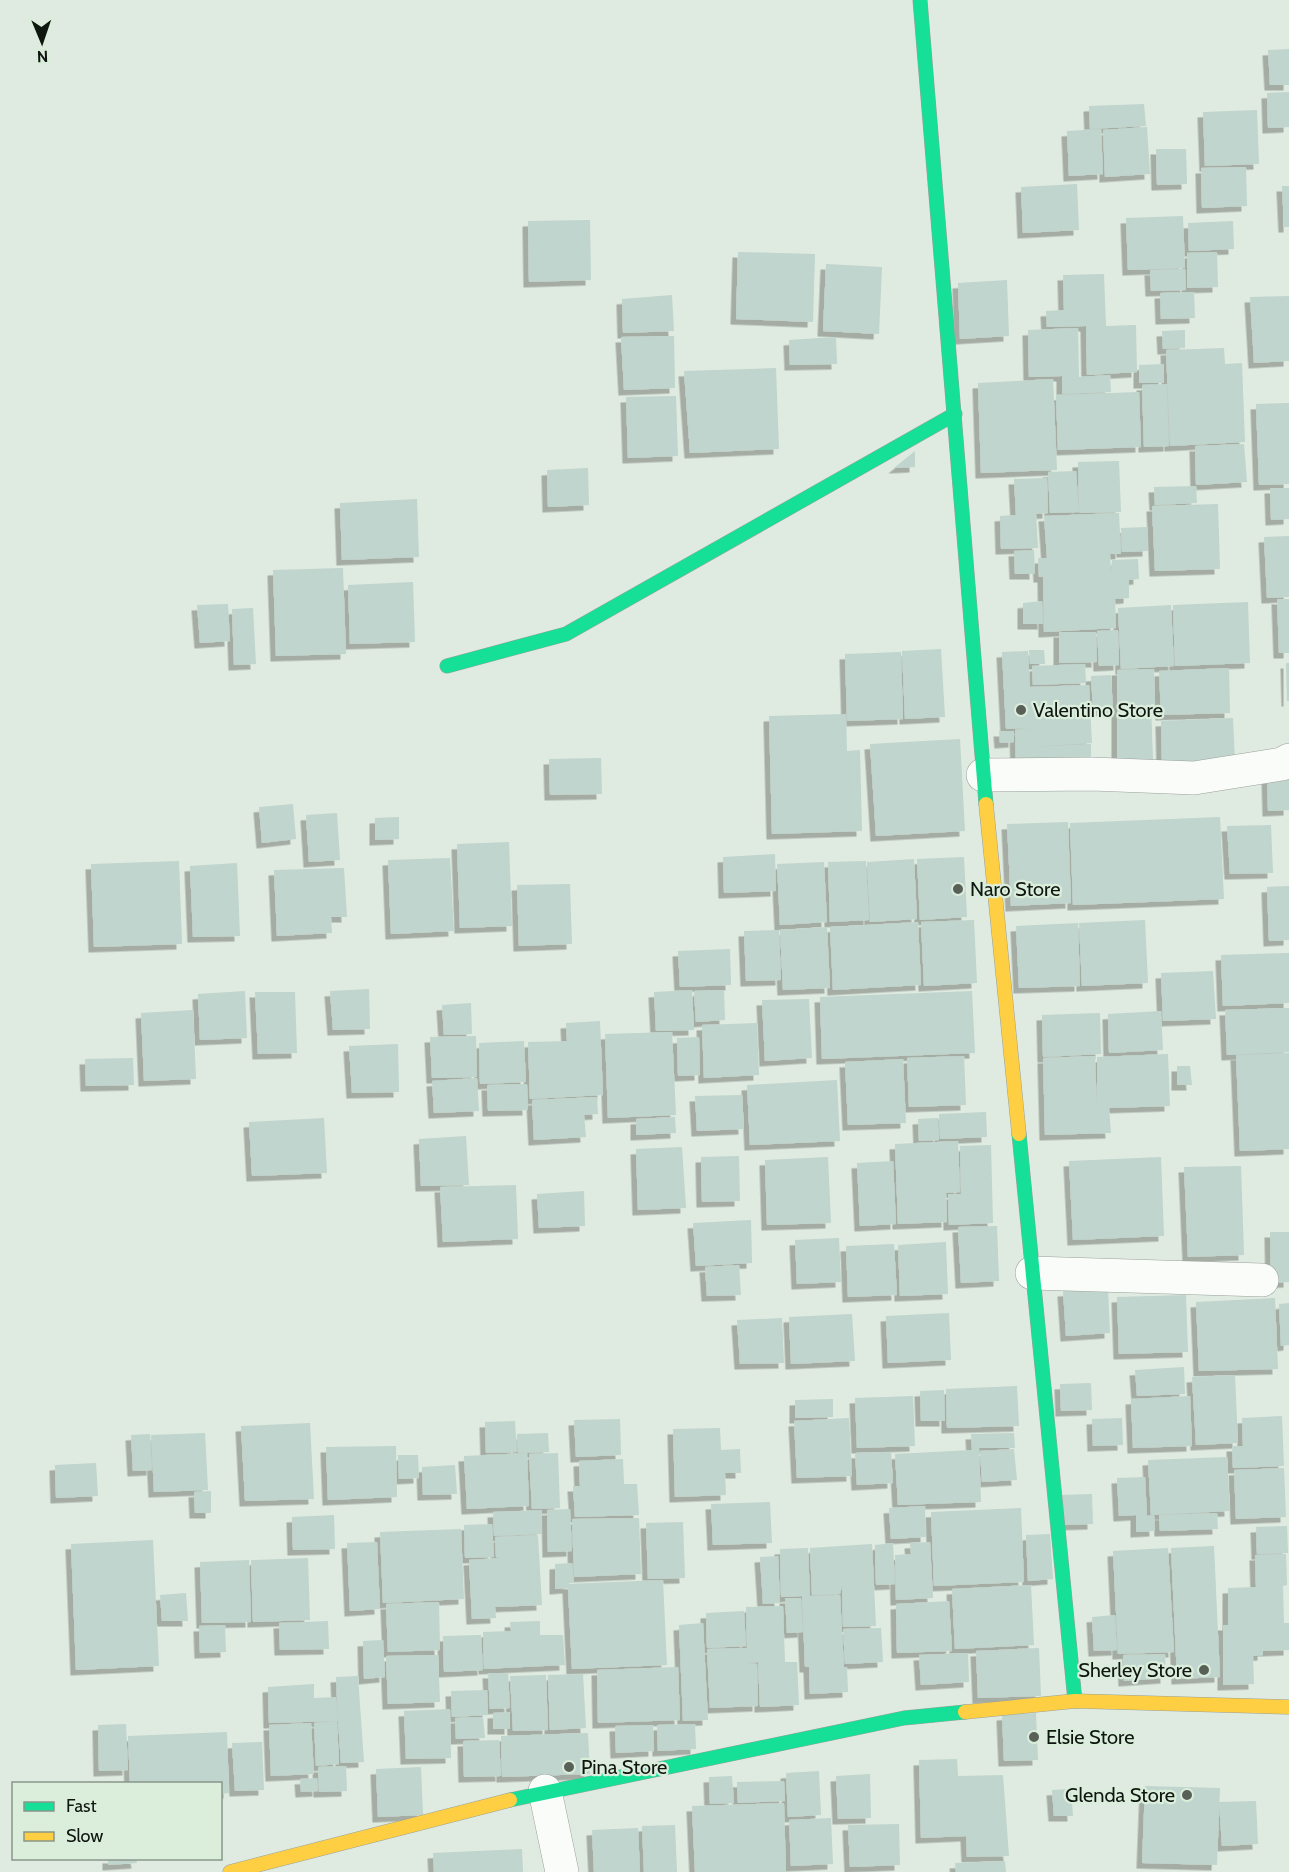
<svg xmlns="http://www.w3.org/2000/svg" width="1289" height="1872" font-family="Cabin,sans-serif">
	<defs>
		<filter id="shadow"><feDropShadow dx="-5.5" dy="5.5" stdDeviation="0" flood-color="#0004"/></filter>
	</defs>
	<rect width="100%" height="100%" fill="#dfeae0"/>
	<g fill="#c0d5cd" filter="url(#shadow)">
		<polygon points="1289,49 1289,85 1270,85 1268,50"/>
		<polygon points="1289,92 1289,127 1268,128 1267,93"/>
		<polygon points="1144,104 1146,126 1090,129 1089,106"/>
		<polygon points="1257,110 1259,164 1205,166 1203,112"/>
		<polygon points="1147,127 1150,174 1105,177 1103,130"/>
		<polygon points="1101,129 1103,174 1069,176 1067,131"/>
		<polygon points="1156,149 1186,149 1187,184 1157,185"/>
		<polygon points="1246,167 1247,206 1202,208 1201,168"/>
		<polygon points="1077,184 1079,230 1023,233 1021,187"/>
		<polygon points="1282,186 1289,186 1289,227 1284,227"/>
		<polygon points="1183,216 1185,268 1128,270 1126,218"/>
		<polygon points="590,220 591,280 529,282 528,221"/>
		<polygon points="1233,221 1234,249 1189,251 1188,223"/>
		<polygon points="738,252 815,254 813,322 736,319"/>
		<polygon points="1217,252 1218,287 1187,288 1187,253"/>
		<polygon points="826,264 882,267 879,334 823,331"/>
		<polygon points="1185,269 1186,290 1151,291 1150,270"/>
		<polygon points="1104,274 1106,326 1136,325 1137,372 1087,375 1086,326 1047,327 1046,311 1064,310 1063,275"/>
		<polygon points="1007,280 1009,336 960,339 958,283"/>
		<polygon points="1194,292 1195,318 1161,319 1160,293"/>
		<polygon points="672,295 674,331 623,333 622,299"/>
		<polygon points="1289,296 1289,361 1254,363 1250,297"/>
		<polygon points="1078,328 1079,377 1110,375 1111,392 1062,394 1062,376 1029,377 1028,330"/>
		<polygon points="1185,330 1185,348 1163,349 1162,331"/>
		<polygon points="674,336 675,388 624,390 621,337"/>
		<polygon points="836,337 837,364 790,365 789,340"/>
		<polygon points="1224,348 1225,364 1242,363 1245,442 1170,446 1166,350"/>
		<polygon points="1164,364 1164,383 1139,383 1139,365"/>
		<polygon points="776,368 779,449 690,453 684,371"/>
		<polygon points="1053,379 1057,470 981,473 978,383"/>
		<polygon points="1167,384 1169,446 1144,447 1142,385"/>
		<polygon points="1139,392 1141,447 1058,450 1056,395"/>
		<polygon points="676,396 678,456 628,458 626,397"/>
		<polygon points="1289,403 1289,484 1259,485 1256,404"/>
		<polygon points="1244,444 1247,482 1196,485 1195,446"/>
		<polygon points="915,451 915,467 894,468"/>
		<polygon points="1119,461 1121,512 1079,513 1078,462"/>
		<polygon points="588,468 589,505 548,507 547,470"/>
		<polygon points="1076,471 1079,512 1050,513 1048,472"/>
		<polygon points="1047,478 1048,513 1036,514 1038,548 1001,549 1000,516 1016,515 1014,479"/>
		<polygon points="1196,486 1197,503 1155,505 1154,487"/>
		<polygon points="1270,488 1289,488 1289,519 1271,520"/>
		<polygon points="417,499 419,557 342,560 340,503"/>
		<polygon points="1218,504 1220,569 1155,571 1152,506"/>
		<polygon points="1119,513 1121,554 1110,554 1111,574 1112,560 1138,559 1139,579 1129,580 1129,598 1115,599 1116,628 1044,632 1043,577 1039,577 1038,558 1047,558 1044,516"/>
		<polygon points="1148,527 1148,551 1122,552 1121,528"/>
		<polygon points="1289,536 1289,597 1267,598 1264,537"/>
		<polygon points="1034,550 1035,574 1015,574 1014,551"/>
		<polygon points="343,568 346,654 276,656 273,570"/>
		<polygon points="413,582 415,642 350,644 348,585"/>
		<polygon points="1277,599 1289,599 1289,653 1279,653"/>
		<polygon points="1042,601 1043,624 1023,624 1023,603"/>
		<polygon points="1248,602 1250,663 1175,666 1173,605"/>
		<polygon points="228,604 230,641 200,643 197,605"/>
		<polygon points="1171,605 1174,666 1121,669 1118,608"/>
		<polygon points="253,608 256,664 234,665 232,609"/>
		<polygon points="1118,630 1119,665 1099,666 1097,631"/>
		<polygon points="1059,632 1096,632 1097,662 1059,663"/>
		<polygon points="941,649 945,717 905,719 902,651"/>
		<polygon points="1029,650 1044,650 1045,664 1030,664"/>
		<polygon points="1028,651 1030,687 1089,685 1092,743 1030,747 1091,744 1091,763 1016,766 1015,730 1029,728 1006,729 1002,652"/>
		<polygon points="901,652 903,719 847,721 845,654"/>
		<polygon points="1286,663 1289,663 1289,701 1287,701"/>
		<polygon points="1085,664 1086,683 1033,685 1032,666"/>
		<polygon points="1229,668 1230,713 1161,715 1159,671"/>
		<polygon points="1154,669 1155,704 1151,704 1153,760 1117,761 1117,670"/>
		<polygon points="1111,675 1113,710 1093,711 1091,676"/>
		<polygon points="846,714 847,751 860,750 862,831 772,834 769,716"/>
		<polygon points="1233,718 1235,761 1162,763 1161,721"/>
		<polygon points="999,731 1014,731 1014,742 1000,743"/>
		<polygon points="960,739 965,831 876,836 870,744"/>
		<polygon points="601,758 602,794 550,795 549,759"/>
		<polygon points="1289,773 1289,810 1268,811 1267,774"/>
		<polygon points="293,804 296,839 262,843 259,807"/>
		<polygon points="337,813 340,860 309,862 306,815"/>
		<polygon points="399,817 399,839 375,840 375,818"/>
		<polygon points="1220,817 1224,899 1073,905 1070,823"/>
		<polygon points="1068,822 1071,903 1011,906 1007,824"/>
		<polygon points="1271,825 1273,873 1230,874 1227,826"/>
		<polygon points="509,842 512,926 460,928 457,844"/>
		<polygon points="775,854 776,891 724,893 723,857"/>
		<polygon points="964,857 967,917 920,920 917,859"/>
		<polygon points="450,858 454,931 391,934 388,860"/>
		<polygon points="914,859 917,919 870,922 867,862"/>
		<polygon points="179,861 182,944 94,947 91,864"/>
		<polygon points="866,861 869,920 830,922 828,862"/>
		<polygon points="824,862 827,922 780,925 777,864"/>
		<polygon points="237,863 240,936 193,937 190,866"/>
		<polygon points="344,868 347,917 331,917 332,933 277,936 274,870"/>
		<polygon points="570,884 572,944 519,946 517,885"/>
		<polygon points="1289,886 1289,940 1269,941 1267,887"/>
		<polygon points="974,920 977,983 924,986 921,922"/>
		<polygon points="1145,920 1148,983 1082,986 1079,923"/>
		<polygon points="918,922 921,985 833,990 830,927"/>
		<polygon points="1078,923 1080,986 1019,988 1016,926"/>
		<polygon points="827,927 830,988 783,990 780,930"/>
		<polygon points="779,930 781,980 746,981 744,931"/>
		<polygon points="730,949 731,985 680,987 678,951"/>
		<polygon points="1289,953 1289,1003 1223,1006 1221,955"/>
		<polygon points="1213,971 1216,1019 1163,1021 1161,973"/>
		<polygon points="369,989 370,1029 333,1030 330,991"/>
		<polygon points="692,990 694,1030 656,1031 654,992"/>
		<polygon points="724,990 725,1020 696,1022 694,991"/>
		<polygon points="245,991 247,1038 200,1040 198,994"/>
		<polygon points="972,991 975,1053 822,1059 820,997"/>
		<polygon points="255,992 295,992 297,1053 258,1054"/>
		<polygon points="809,999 812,1058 765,1061 762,1000"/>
		<polygon points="471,1003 472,1034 444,1035 442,1005"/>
		<polygon points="1289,1008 1289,1052 1227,1055 1225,1010"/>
		<polygon points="193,1010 196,1079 144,1081 141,1013"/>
		<polygon points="1161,1011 1163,1050 1109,1053 1108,1014"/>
		<polygon points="1100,1013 1101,1054 1043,1057 1042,1015"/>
		<polygon points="600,1021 603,1095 530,1099 528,1042 567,1041 566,1023"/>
		<polygon points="757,1023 759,1075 704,1078 702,1025"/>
		<polygon points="672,1032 676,1115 608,1118 605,1034"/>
		<polygon points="476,1036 477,1077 432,1078 430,1037"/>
		<polygon points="699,1037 700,1075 678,1076 677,1038"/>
		<polygon points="524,1041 526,1082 480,1084 479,1043"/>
		<polygon points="398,1044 399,1092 352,1093 349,1046"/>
		<polygon points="1289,1053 1289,1149 1240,1151 1236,1055"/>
		<polygon points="1168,1054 1170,1106 1109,1108 1111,1133 1045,1135 1043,1058 1095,1056 1097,1109 1097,1057"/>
		<polygon points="964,1056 966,1105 909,1107 907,1058"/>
		<polygon points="133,1058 134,1085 86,1086 85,1059"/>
		<polygon points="903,1059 906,1123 848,1125 845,1062"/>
		<polygon points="1177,1066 1190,1066 1192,1085 1177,1085"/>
		<polygon points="477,1078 479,1111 434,1113 432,1081"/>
		<polygon points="837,1080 840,1141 750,1145 747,1085"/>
		<polygon points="527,1084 528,1110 488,1111 487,1085"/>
		<polygon points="742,1095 744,1129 697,1131 695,1096"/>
		<polygon points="597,1097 598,1114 584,1115 586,1137 534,1140 532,1100"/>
		<polygon points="986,1112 987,1137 940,1139 939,1114"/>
		<polygon points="675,1117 676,1133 636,1135 636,1119"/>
		<polygon points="324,1118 327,1173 252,1176 249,1122"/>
		<polygon points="938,1118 939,1140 919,1141 918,1119"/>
		<polygon points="466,1136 469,1185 421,1186 419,1139"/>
		<polygon points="958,1141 960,1192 946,1193 947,1222 898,1224 895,1144"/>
		<polygon points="991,1145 993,1223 949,1225 948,1194 961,1194 960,1146"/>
		<polygon points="682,1147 686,1208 638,1210 636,1149"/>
		<polygon points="739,1156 740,1201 702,1202 701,1157"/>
		<polygon points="828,1157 831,1223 767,1225 765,1160"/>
		<polygon points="1161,1157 1164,1236 1073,1240 1069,1161"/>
		<polygon points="893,1161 896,1224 860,1226 857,1163"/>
		<polygon points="1241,1166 1244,1255 1188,1257 1184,1167"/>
		<polygon points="516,1185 518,1239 443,1242 440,1187"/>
		<polygon points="584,1191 585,1226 539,1228 537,1194"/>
		<polygon points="751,1220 752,1263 696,1266 693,1223"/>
		<polygon points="997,1226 999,1281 961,1283 958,1227"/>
		<polygon points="1270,1232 1289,1232 1289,1282 1271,1283"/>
		<polygon points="839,1238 841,1282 797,1284 795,1240"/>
		<polygon points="946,1242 948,1294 900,1296 898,1245"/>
		<polygon points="894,1244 897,1295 848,1297 846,1246"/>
		<polygon points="739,1265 741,1295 707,1296 705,1267"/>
		<polygon points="1108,1289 1110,1333 1066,1336 1063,1291"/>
		<polygon points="1186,1295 1188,1352 1119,1354 1117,1297"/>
		<polygon points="1275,1298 1278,1369 1199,1371 1196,1302"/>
		<polygon points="1289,1303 1289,1345 1281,1346 1279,1304"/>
		<polygon points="949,1313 951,1360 888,1363 886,1316"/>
		<polygon points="852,1314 855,1361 791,1364 789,1317"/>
		<polygon points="782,1318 784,1363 740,1364 737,1320"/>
		<polygon points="1184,1367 1185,1394 1137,1396 1135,1370"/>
		<polygon points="1235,1375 1238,1443 1196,1445 1192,1377"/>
		<polygon points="1091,1383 1092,1410 1061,1411 1060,1384"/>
		<polygon points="1017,1386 1019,1426 947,1428 946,1389"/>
		<polygon points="944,1390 945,1421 921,1421 920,1391"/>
		<polygon points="913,1396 915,1446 857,1448 855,1398"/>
		<polygon points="1190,1396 1192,1446 1133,1448 1131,1399"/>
		<polygon points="833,1399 833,1417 795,1418 795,1400"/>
		<polygon points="1282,1416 1284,1466 1233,1468 1232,1446 1243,1446 1242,1418"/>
		<polygon points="849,1418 852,1476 797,1478 794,1421"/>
		<polygon points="1122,1418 1123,1445 1093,1446 1092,1419"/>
		<polygon points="620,1419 621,1455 576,1457 574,1420"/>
		<polygon points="515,1421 517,1452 486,1453 485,1422"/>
		<polygon points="310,1423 314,1499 245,1501 241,1426"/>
		<polygon points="720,1428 721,1450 740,1449 741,1473 725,1473 726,1495 675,1497 673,1429"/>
		<polygon points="205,1433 208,1490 154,1492 151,1435"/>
		<polygon points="548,1433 549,1452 518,1453 517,1434"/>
		<polygon points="1014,1433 1015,1448 979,1448 981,1502 898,1505 895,1454 972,1450 971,1434"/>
		<polygon points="150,1434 152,1470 133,1471 131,1435"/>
		<polygon points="396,1446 397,1497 328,1500 326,1447"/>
		<polygon points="1014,1449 1017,1480 982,1482 980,1451"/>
		<polygon points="891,1452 893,1483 857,1485 855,1453"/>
		<polygon points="527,1453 529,1506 467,1509 464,1456"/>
		<polygon points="558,1453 560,1508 532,1509 529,1454"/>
		<polygon points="398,1455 418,1455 419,1478 399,1479"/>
		<polygon points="1227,1457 1230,1511 1151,1515 1148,1460"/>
		<polygon points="623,1459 624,1484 637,1484 639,1515 575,1517 573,1486 580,1486 579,1461"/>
		<polygon points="96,1463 98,1496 56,1498 55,1465"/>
		<polygon points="455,1465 457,1494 423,1495 422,1467"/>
		<polygon points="1284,1468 1286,1517 1236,1519 1234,1470"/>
		<polygon points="1145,1477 1147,1516 1154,1515 1155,1531 1136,1532 1136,1515 1119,1516 1117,1478"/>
		<polygon points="211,1491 211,1513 195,1513 194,1492"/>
		<polygon points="1092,1494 1093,1524 1062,1525 1061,1495"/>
		<polygon points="770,1502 772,1543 713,1545 711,1504"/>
		<polygon points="925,1506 926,1537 891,1539 889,1508"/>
		<polygon points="1021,1508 1024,1582 934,1586 931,1512"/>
		<polygon points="570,1509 572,1551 548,1552 547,1510"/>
		<polygon points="542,1510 542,1534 494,1536 493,1512"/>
		<polygon points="1217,1513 1218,1529 1160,1531 1159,1515"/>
		<polygon points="334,1515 335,1549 293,1550 292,1517"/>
		<polygon points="639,1518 641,1574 574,1577 572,1519"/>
		<polygon points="683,1522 685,1578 648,1579 646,1523"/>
		<polygon points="492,1524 494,1557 465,1558 464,1525"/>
		<polygon points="1287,1526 1288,1553 1257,1554 1256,1527"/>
		<polygon points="461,1529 464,1599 383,1603 380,1532"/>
		<polygon points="1050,1534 1053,1579 1028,1581 1026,1535"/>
		<polygon points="538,1535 542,1605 495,1607 496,1618 472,1619 469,1560 500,1558 496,1557 495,1537"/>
		<polygon points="153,1540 159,1666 76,1670 71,1544"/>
		<polygon points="377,1542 380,1609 350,1611 347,1543"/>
		<polygon points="930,1542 933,1598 896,1600 895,1555 911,1554 910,1543"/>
		<polygon points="893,1543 895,1584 876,1585 875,1545"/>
		<polygon points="872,1544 876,1626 843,1627 842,1586 840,1594 812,1595 810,1548"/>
		<polygon points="1214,1546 1220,1677 1177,1679 1171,1548"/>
		<polygon points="808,1548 810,1596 840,1595 844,1667 847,1667 848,1692 810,1694 809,1667 805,1667 802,1596 781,1597 780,1549"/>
		<polygon points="1168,1548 1174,1652 1118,1654 1113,1551"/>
		<polygon points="1286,1554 1287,1585 1283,1586 1284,1623 1289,1623 1289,1650 1263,1651 1263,1655 1253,1656 1254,1684 1223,1685 1223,1625 1228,1625 1228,1588 1256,1587 1255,1555"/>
		<polygon points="778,1556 780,1603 763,1604 760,1557"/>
		<polygon points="308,1558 310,1620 253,1622 251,1560"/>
		<polygon points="249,1560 251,1622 202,1623 200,1562"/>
		<polygon points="572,1563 574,1582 567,1584 663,1580 667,1665 572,1669 568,1588 555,1589 555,1564"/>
		<polygon points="1031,1585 1034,1645 955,1649 952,1589"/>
		<polygon points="186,1593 188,1621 162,1621 160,1595"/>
		<polygon points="785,1598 801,1598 803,1632 787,1633"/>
		<polygon points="949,1601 952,1651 897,1653 896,1604"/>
		<polygon points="439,1602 440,1650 388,1652 386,1604"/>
		<polygon points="783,1606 785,1662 797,1662 799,1705 760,1707 758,1662 747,1663 757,1664 758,1706 710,1708 707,1649 747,1648 746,1607"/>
		<polygon points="744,1611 746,1646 707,1648 706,1613"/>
		<polygon points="1115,1615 1117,1650 1094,1651 1092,1617"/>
		<polygon points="328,1621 329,1649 280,1650 279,1623"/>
		<polygon points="540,1621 540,1635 563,1635 565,1665 484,1669 483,1632 511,1631 510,1622"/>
		<polygon points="703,1623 708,1720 683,1721 679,1625"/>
		<polygon points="225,1625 226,1652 200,1653 199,1626"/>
		<polygon points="881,1628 883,1662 845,1664 843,1629"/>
		<polygon points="481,1635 483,1670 444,1672 443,1636"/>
		<polygon points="383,1640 385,1677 364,1679 363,1641"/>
		<polygon points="1039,1648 1041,1696 978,1698 976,1651"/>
		<polygon points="968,1653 969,1682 921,1685 919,1655"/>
		<polygon points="1165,1654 1166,1678 1124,1681 1123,1655"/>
		<polygon points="438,1655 440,1702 388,1704 386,1656"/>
		<polygon points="678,1667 680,1720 598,1723 597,1670"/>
		<polygon points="488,1673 508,1673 510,1708 490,1709"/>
		<polygon points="583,1674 586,1728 550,1730 548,1675"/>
		<polygon points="546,1675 548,1730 513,1731 510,1676"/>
		<polygon points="358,1676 364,1762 341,1763 338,1721 341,1720 338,1721 336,1677"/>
		<polygon points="314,1684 314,1698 336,1697 338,1721 269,1723 268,1687"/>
		<polygon points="487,1690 488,1715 452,1717 451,1691"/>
		<polygon points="450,1709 451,1758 406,1759 404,1711"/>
		<polygon points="510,1712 510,1729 493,1729 493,1713"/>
		<polygon points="1036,1713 1038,1760 1004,1761 1002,1715"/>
		<polygon points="483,1717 485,1738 456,1739 455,1718"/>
		<polygon points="337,1721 339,1764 316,1766 314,1723"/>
		<polygon points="311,1723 314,1774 271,1776 269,1725"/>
		<polygon points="126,1724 128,1770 99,1771 98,1725"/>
		<polygon points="695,1724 696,1749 658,1751 657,1725"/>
		<polygon points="653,1725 654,1751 616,1753 615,1726"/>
		<polygon points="227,1732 229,1793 220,1794 220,1784 130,1784 128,1736"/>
		<polygon points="588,1733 590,1774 502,1777 501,1736"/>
		<polygon points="499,1740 501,1776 464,1777 463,1741"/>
		<polygon points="262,1742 264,1790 235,1791 232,1743"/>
		<polygon points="957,1759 958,1776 1003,1775 1009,1856 967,1857 966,1836 921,1838 919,1760"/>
		<polygon points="346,1766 347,1791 319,1792 318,1767"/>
		<polygon points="421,1767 423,1815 378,1817 376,1769"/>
		<polygon points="819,1771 821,1815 788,1817 786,1773"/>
		<polygon points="870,1774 871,1818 838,1819 836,1776"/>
		<polygon points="732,1776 734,1803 710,1804 709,1777"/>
		<polygon points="317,1778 318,1791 301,1792 300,1779"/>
		<polygon points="784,1781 785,1801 738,1803 737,1782"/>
		<polygon points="1145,1786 1220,1788 1217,1865 1142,1863"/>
		<polygon points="1071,1789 1073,1816 1054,1816 1052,1790"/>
		<polygon points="1256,1801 1258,1844 1222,1846 1219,1802"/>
		<polygon points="784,1803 786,1872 695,1872 692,1806"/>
		<polygon points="831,1818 833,1864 791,1866 789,1820"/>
		<polygon points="899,1824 900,1865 850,1867 848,1825"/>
		<polygon points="675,1825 677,1872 644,1872 642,1826"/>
		<polygon points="638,1828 640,1872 594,1872 592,1830"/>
		<polygon points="522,1849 523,1872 434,1872 433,1853"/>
		<polygon points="108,1858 136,1858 137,1863 108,1865"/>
		<polygon points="1005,1861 1006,1872 956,1872 955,1863"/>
	</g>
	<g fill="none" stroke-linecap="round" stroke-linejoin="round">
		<defs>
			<g id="street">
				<polyline points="983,775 1092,774 1194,778 1282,764 1289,760"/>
				<polyline points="1032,1273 1262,1280"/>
				<polyline points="545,1791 562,1872"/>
			</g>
			<g id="fast">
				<polyline points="920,0 986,804"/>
				<polyline points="447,666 566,634 955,414"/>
				<polyline points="1019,1134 1075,1701"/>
				<polyline points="510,1800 904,1718 965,1712"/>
			</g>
			<g id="slow">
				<polyline points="986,804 1019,1134"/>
				<polyline points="965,1712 1075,1701 1289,1707"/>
				<polyline points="230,1872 510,1800"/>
			</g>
		</defs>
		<use href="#street" stroke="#99a19a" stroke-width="34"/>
		<use href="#fast" stroke="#99a19a" stroke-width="15"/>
		<use href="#slow" stroke="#99a19a" stroke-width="15"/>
		<use href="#street" stroke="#fafcfa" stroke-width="33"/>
		<use href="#fast" stroke="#16e098" stroke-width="14"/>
		<use href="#slow" stroke="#ffcf43" stroke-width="14"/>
	</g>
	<g fill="#586058" stroke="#dbeedc" stroke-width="2">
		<circle cx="1021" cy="710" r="6"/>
		<circle cx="958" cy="889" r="6"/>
		<circle cx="1204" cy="1670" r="6"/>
		<circle cx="1034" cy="1737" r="6"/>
		<circle cx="569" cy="1767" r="6"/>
		<circle cx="1187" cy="1795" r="6"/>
	</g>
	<g text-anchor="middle" stroke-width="4.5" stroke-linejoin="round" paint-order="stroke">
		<g font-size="20" fill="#0f150f" stroke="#dbeedc" text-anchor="start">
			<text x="1033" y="717">Valentino Store</text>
			<text x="970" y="896">Naro Store</text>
			<text x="1192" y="1677" text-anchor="end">Sherley Store</text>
			<text x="1046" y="1744">Elsie Store</text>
			<text x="581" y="1774">Pina Store</text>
			<text x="1175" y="1802" text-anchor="end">Glenda Store</text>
		</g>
	</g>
	<rect x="12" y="1782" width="210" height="78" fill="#dbeedc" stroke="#89978a" stroke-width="1.5"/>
	<rect x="24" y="1802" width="30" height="9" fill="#16e098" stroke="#89978a" stroke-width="1.5"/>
	<text x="66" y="1812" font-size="18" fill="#0f150f">Fast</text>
	<rect x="24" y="1832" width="30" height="9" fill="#ffcf43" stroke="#89978a" stroke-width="1.5"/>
	<text x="66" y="1842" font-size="18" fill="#0f150f">Slow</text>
	<g transform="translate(42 42) rotate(178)" stroke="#dbeedc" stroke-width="4.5" paint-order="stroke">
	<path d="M0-4.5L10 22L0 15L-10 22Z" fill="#0f150f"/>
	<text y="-9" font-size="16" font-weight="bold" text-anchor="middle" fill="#0f150f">N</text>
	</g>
</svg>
